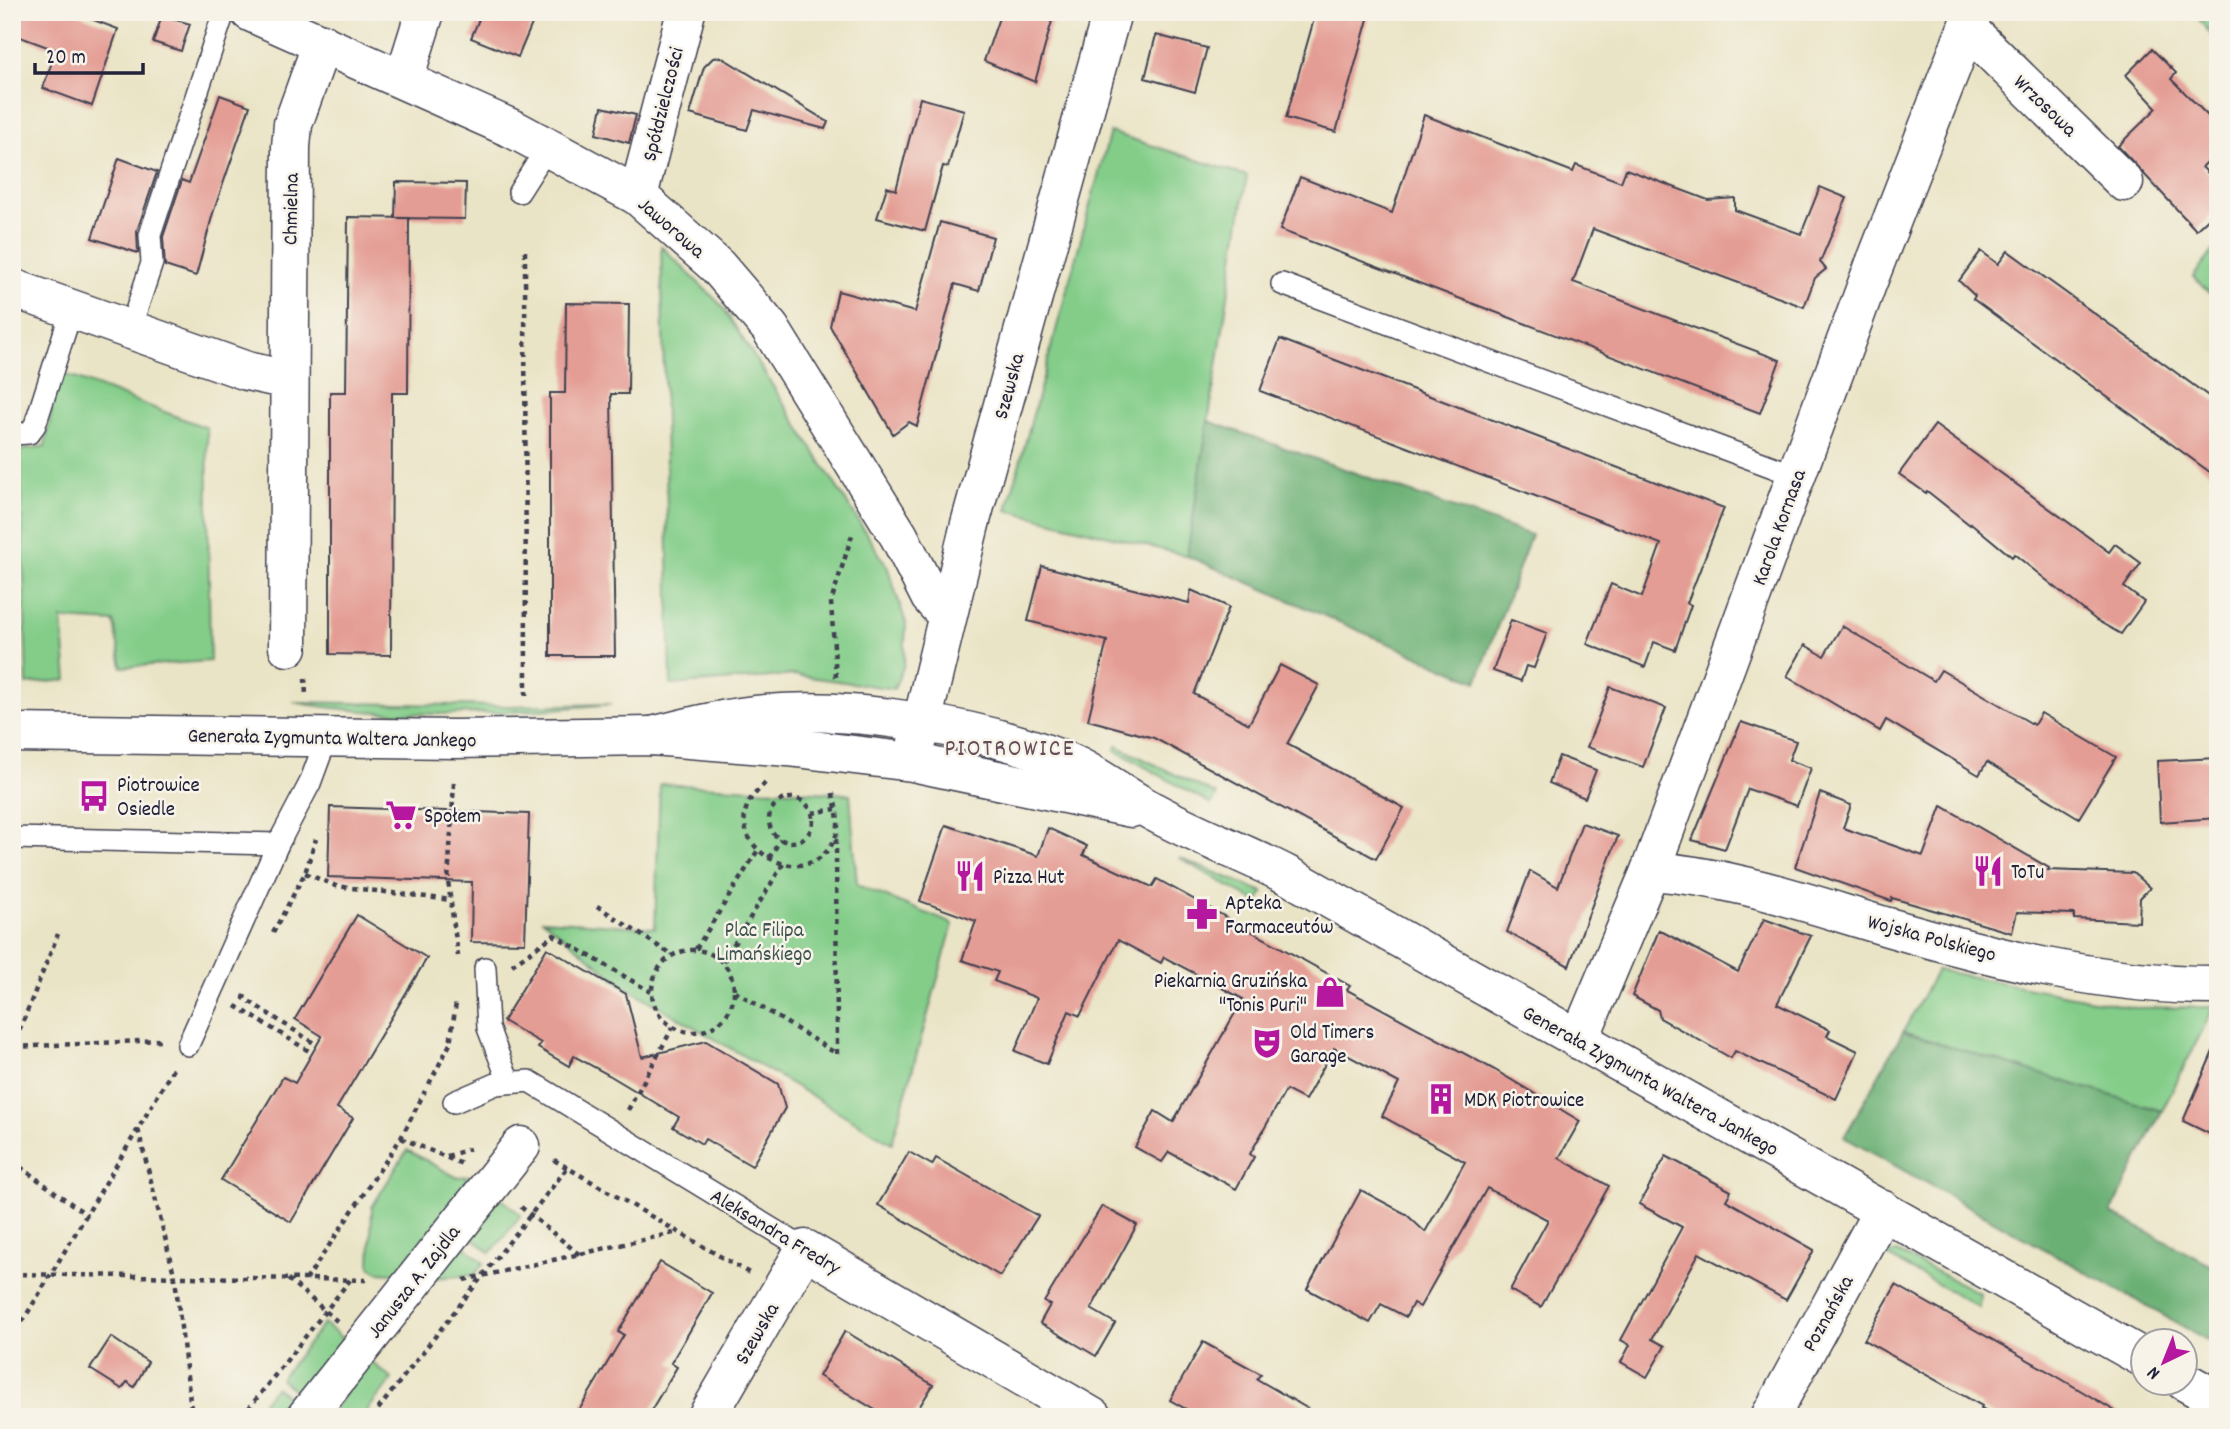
<svg xmlns="http://www.w3.org/2000/svg" width="2230" height="1429" font-family="Dekko,sans-serif">
	<rect width="100%" height="100%" fill="#f7f3e8"/>
	<filter id="ink" filterUnits="userSpaceOnUse"><feTurbulence type="fractalNoise" baseFrequency=".0143" numOctaves="2"/><feDisplacementMap in="SourceGraphic" scale="14" xChannelSelector="R" yChannelSelector="G"/><feConvolveMatrix kernelMatrix="1 2 1 2 8 2 1 2 1" color-interpolation-filters="sRGB"/></filter>
	<filter id="wash" filterUnits="userSpaceOnUse"><feTurbulence type="fractalNoise" baseFrequency=".00686" numOctaves="4" result="noise"/><feDisplacementMap in="SourceGraphic" scale="28" xChannelSelector="R" yChannelSelector="G"/><feGaussianBlur stdDeviation="1.57" result="paint"/><feColorMatrix in="noise" values="0 0 0 0 0 0 0 0 0 0 0 0 0 0 0 0 0 1.4 0 .05"/><feComposite in="paint" operator="in"/></filter>
	<g filter="url(#wash)">
		<rect width="100%" height="100%" fill="#eae4c6"/>
		<g fill="#83cd89" stroke="#527862" stroke-width="2">
			<polygon points="2193,12 2218,12 2218,43"/>
			<polygon points="1110,132 1247,176 1187,556 1007,510"/>
			<polygon points="2218,245 2218,302 2193,277"/>
			<polygon points="661,246 722,306 887,566 906,623 904,665 894,689 794,675 671,685"/>
			<polygon points="59,372 207,428 210,661 122,667 114,622 62,619 67,680 27,684 20,450 45,446"/>
			<path d="M293,702L507,706L612,704C506,714 399,721 293,702Z"/>
			<polygon points="1117,746 1217,795 1211,804 1115,750"/>
			<polygon points="660,784 850,794 857,885 953,924 892,1143 624,986 543,920 655,928"/>
			<polygon points="1179,858 1263,892 1258,903"/>
			<polygon points="1937,970 2135,1008 2214,1007 2162,1111 1903,1032"/>
			<polygon points="407,1150 456,1177 472,1176 479,1182 407,1274 378,1272 370,1267 372,1207"/>
			<polygon points="497,1195 521,1215 491,1253 466,1233"/>
			<polygon points="460,1242 484,1263 474,1275 432,1278"/>
			<polygon points="1897,1252 1980,1293 1979,1307 1885,1255"/>
			<polygon points="324,1323 350,1345 307,1400 280,1379"/>
			<polygon points="367,1358 392,1379 362,1417 329,1417"/>
			<polygon points="275,1387 302,1406 293,1416 277,1405 268,1417 251,1417"/>
		</g>
		<g fill="#6ab075" stroke="#466958" stroke-width="2">
			<polygon points="1208,421 1531,535 1477,682 1187,556"/>
			<polygon points="1903,1032 2162,1111 2111,1213 2218,1269 2218,1346 1844,1137"/>
		</g>
		<g id="blocks">
			<g fill="#e49d94">
				<polygon points="12,12 72,12 118,29 92,106 43,88 56,50 12,34"/>
				<polygon points="482,12 537,12 518,57 471,38"/>
				<polygon points="1001,12 1020,12 1052,21 1035,82 984,61"/>
				<polygon points="1316,12 1370,12 1336,132 1286,118"/>
				<polygon points="162,16 190,24 181,51 153,42"/>
				<polygon points="1156,35 1207,48 1195,92 1145,78"/>
				<polygon points="2152,49 2176,73 2171,79 2218,126 2218,152 2202,167 2218,183 2218,209 2196,230 2118,146 2157,108 2126,75"/>
				<polygon points="721,57 828,122 825,129 754,110 747,130 690,114 704,67 713,58"/>
				<polygon points="220,95 250,106 213,213 196,276 165,266 163,237 182,180 189,183"/>
				<polygon points="920,98 964,110 948,167 943,166 925,231 877,218 887,187 896,190"/>
				<polygon points="602,107 636,115 629,143 596,134"/>
				<polygon points="1424,115 1573,172 1576,165 1621,182 1626,169 1708,200 1735,198 1735,210 1801,234 1820,187 1847,198 1820,262 1826,269 1815,278 1804,307 1593,229 1573,282 1780,360 1760,413 1280,230 1300,177 1392,213"/>
				<polygon points="119,158 157,172 137,231 138,253 92,238"/>
				<polygon points="396,182 466,183 465,219 395,218"/>
				<polygon points="348,217 409,218 408,393 392,393 391,655 330,654 330,392 346,392"/>
				<polygon points="940,222 993,237 979,291 955,284 917,426 909,422 893,434 830,326 838,291 915,312"/>
				<polygon points="1981,251 1998,264 2008,251 2218,403 2218,478 1973,299 1975,296 1959,281"/>
				<polygon points="566,303 629,304 628,394 611,394 615,656 550,656 550,393 565,393"/>
				<polygon points="1280,339 1724,508 1687,603 1691,605 1675,650 1654,642 1645,667 1587,644 1611,584 1642,597 1661,544 1260,391"/>
				<polygon points="1935,425 2109,552 2115,544 2141,563 2124,587 2144,602 2121,634 2096,620 2014,554 2012,557 1971,523 1970,525 1927,491 1926,493 1899,474"/>
				<polygon points="1042,566 1189,603 1191,590 1229,607 1194,694 1249,724 1280,665 1319,685 1287,744 1404,808 1376,859 1154,738 1088,720 1107,641 1028,621"/>
				<polygon points="1511,620 1547,633 1534,668 1526,666 1521,681 1493,671"/>
				<polygon points="1842,626 1934,681 1941,670 2034,725 2041,713 2116,757 2079,818 1987,762 1979,775 1886,720 1880,731 1787,676 1805,645 1824,656"/>
				<polygon points="1610,687 1666,708 1643,767 1587,747"/>
				<polygon points="1741,722 1796,741 1789,760 1811,768 1797,806 1748,789 1725,849 1692,840"/>
				<polygon points="1559,756 1596,770 1585,798 1549,783"/>
				<polygon points="2218,758 2218,818 2160,822 2157,761"/>
				<polygon points="1820,793 1851,805 1843,828 1923,856 1942,806 2049,868 2048,870 2133,873 2150,888 2140,898 2139,922 2074,919 2074,914 2017,912 2012,933 1892,898 1891,901 1795,867"/>
				<polygon points="330,807 529,814 525,943 471,942 472,882 328,877"/>
				<polygon points="1582,823 1618,836 1569,966 1507,932 1530,871 1558,887"/>
				<polygon points="946,825 1038,856 1048,828 1087,846 1083,855 1152,887 1157,879 1350,986 1347,990 1495,1070 1580,1121 1559,1158 1609,1186 1541,1307 1510,1290 1548,1220 1487,1188 1420,1307 1413,1303 1406,1317 1381,1304 1370,1323 1307,1289 1361,1190 1406,1214 1425,1232 1465,1162 1382,1116 1399,1083 1334,1048 1305,1100 1286,1090 1250,1154 1254,1157 1236,1189 1169,1152 1162,1162 1135,1147 1155,1111 1173,1122 1243,999 1164,957 1161,963 1118,940 1080,1016 1069,1011 1047,1064 1015,1051 1037,998 994,981 998,972 962,960 976,921 920,901"/>
				<polygon points="357,915 427,958 337,1108 353,1118 291,1222 221,1180 283,1077 295,1083 322,1036 295,1019"/>
				<polygon points="1764,919 1811,936 1777,1004 1830,1030 1827,1036 1858,1051 1836,1099 1735,1051 1731,1058 1660,1018 1658,1010 1632,996 1659,930 1738,972"/>
				<polygon points="547,948 626,994 642,1057 706,1041 778,1084 785,1108 752,1166 705,1139 702,1144 673,1127 679,1117 609,1075 574,1056 569,1066 538,1048 541,1043 503,1021"/>
				<polygon points="2218,1040 2218,1138 2183,1121"/>
				<polygon points="909,1152 932,1165 936,1158 1038,1216 1000,1276 878,1205"/>
				<polygon points="1666,1156 1731,1191 1726,1200 1814,1250 1786,1300 1699,1253 1652,1339 1665,1346 1647,1377 1621,1362 1630,1345 1621,1340 1682,1227 1639,1204"/>
				<polygon points="1102,1206 1137,1225 1091,1309 1115,1323 1096,1356 1040,1323 1050,1305 1044,1302"/>
				<polygon points="660,1262 712,1293 671,1363 677,1367 647,1417 575,1417 624,1335 618,1332"/>
				<polygon points="1896,1285 2058,1377 2125,1417 1998,1417 1981,1408 1982,1406 1864,1340"/>
				<polygon points="845,1331 933,1385 913,1417 887,1417 819,1376"/>
				<polygon points="111,1337 148,1362 134,1387 127,1382 122,1389 90,1369"/>
				<polygon points="1203,1342 1261,1374 1257,1379 1322,1417 1200,1417 1170,1400"/>
			</g>
		</g>
	</g>
	<g filter="url(#ink)">
		<use href="#blocks" fill-opacity="0" stroke="#403f50" stroke-width="2"/>
		<g fill="none" stroke-linecap="round" stroke-linejoin="round">
			<defs>
				<g id="lane">
					<polyline points="519,192 547,148"/>
					<polyline points="1282,284 1797,476"/>
					<polyline points="130,329 152,263 150,235 224,12"/>
					<polyline points="12,434 29,433 35,425 72,309"/>
					<polyline points="12,838 278,844"/>
					<polyline points="485,968 488,1028 509,1082"/>
					<polyline points="188,1045 278,844 310,783 327,737"/>
					<polyline points="454,1102 496,1084 529,1081 805,1249"/>
				</g>
				<g id="street">
					<polyline points="250,12 515,130 638,196 718,267 770,328 899,536 930,597 938,606 948,608"/>
					<polyline points="1967,28 2124,182"/>
					<polyline points="404,79 425,12"/>
					<polyline points="638,196 686,12"/>
					<polyline points="12,288 247,371 288,380"/>
					<polyline points="288,647 291,147 293,124 322,43"/>
					<path d="M1650,871C1732,876 1809,904 1888,927C1994,958 2107,986 2218,985"/>
					<polyline points="1579,1040 1650,871 1867,284 1973,12"/>
					<polyline points="306,1417 521,1146"/>
					<polyline points="707,1417 805,1249 1092,1417"/>
					<polyline points="1770,1417 1883,1210"/>
				</g>
				<g id="secondary">
					<polyline points="12,733 455,739 652,736 788,747 912,762 1131,808"/>
					<path d="M652,736C689,727 727,717 766,714C855,706 980,727 1063,760C1096,773 1123,796 1154,812C1198,836 1245,853 1289,876L2142,1357"/>
					<polyline points="916,747 970,524 1112,12"/>
					<polyline points="2184,1381 2218,1400"/>
				</g>
			</defs>
			<use href="#lane" stroke="#403f50" stroke-width="24"/>
			<use href="#street" stroke="#403f50" stroke-width="41"/>
			<use href="#secondary" stroke="#403f50" stroke-width="41"/>
			<g stroke="#403f50" stroke-width="4.5" stroke-dasharray="5 5" stroke-linecap="butt">
				<polyline points="525,251 526,699"/>
				<polyline points="836,677 831,602 853,532"/>
				<polyline points="305,678 306,696"/>
				<polyline points="454,783 448,881 458,956"/>
				<path d="M765,783C760,789 754,794 750,800C722,849 809,897 835,838C842,824 835,804 832,790"/>
				<circle cx="791" cy="820" r="22"/>
				<polyline points="812,813 836,809"/>
				<polyline points="769,858 781,839"/>
				<polyline points="305,873 336,886 451,900"/>
				<polyline points="597,906 672,955"/>
				<polyline points="273,933 305,873 316,839"/>
				<polyline points="696,949 758,850"/>
				<circle cx="693" cy="991" r="41"/>
				<polyline points="723,962 783,864"/>
				<polyline points="512,965 554,935 651,992"/>
				<polyline points="735,991 837,1054 836,837"/>
				<polyline points="245,995 244,998 317,1045"/>
				<polyline points="236,1006 312,1053"/>
				<polyline points="15,1047 161,1040"/>
				<polyline points="12,1049 58,934"/>
				<polyline points="173,1069 138,1129 175,1278 192,1417"/>
				<polyline points="429,1084 450,1044 456,1003"/>
				<polyline points="628,1110 673,1027"/>
				<polyline points="401,1138 462,1164"/>
				<polyline points="447,1156 470,1149"/>
				<polyline points="554,1160 749,1273"/>
				<polyline points="12,1161 87,1215"/>
				<polyline points="521,1207 580,1255"/>
				<polyline points="12,1274 366,1280"/>
				<polyline points="288,1279 337,1321"/>
				<polyline points="306,1280 401,1138 425,1091"/>
				<polyline points="464,1280 678,1232"/>
				<polyline points="12,1339 138,1129"/>
				<polyline points="242,1417 350,1280"/>
				<polyline points="372,1417 568,1167"/>
			</g>
			<use href="#lane" stroke="#fff" stroke-width="21"/>
			<use href="#street" stroke="#fff" stroke-width="38"/>
			<use href="#secondary" stroke="#fff" stroke-width="38"/>
		</g>
	</g>
	<defs>
		<symbol id="bus-bare" viewBox="-9 -9 18 18"><path d="M-5-6H5V4H4V6H2V4H-2V6H-4V4H-5ZM-3.5-4V0h7V-4ZM-3.5 1.2v1.5H-2V1.2ZM2 1.2v1.5H3.5V1.2Z" fill="#b5179e" stroke="#f7f3e8" stroke-width="2.5" paint-order="stroke"/></symbol>
		<symbol id="supermarket-bare" viewBox="-9 -9 18 18"><path d="M-6-5.5h2.5l.6 2H6L4.5 2H-2.5L-4.4-4H-6ZM-1.5 3.2a1.3 1.3 0 1 0 .1 0ZM3 3.2a1.3 1.3 0 1 0 .1 0Z" fill="#b5179e" stroke="#f7f3e8" stroke-width="2.5" paint-order="stroke"/></symbol>
		<symbol id="restaurant-bare" viewBox="-9 -9 18 18"><path d="M-5-6h1v4h1v-4h1v4h1v-4h1v5L-1.5 .5V6h-2V.5L-5-1ZM5-6V6H3V1.5H1.5Q1.5-4 5-6Z" fill="#b5179e" stroke="#f7f3e8" stroke-width="2.5" paint-order="stroke"/></symbol>
		<symbol id="pharmacy-bare" viewBox="-9 -9 18 18"><path d="M-2-6h4v4h4v4h-4v4h-4v-4h-4v-4h4Z" fill="#b5179e" stroke="#f7f3e8" stroke-width="2.5" paint-order="stroke"/></symbol>
		<symbol id="shop-bare" viewBox="-9 -9 18 18"><path d="M-5-2.5h2.3a2.7 3.5 0 0 1 5.4 0H5L5.5 6h-11ZM-1.5-2.5h3a1.5 2.3 0 0 0-3 0Z" fill="#b5179e" stroke="#f7f3e8" stroke-width="2.5" paint-order="stroke"/></symbol>
		<symbol id="theatre-bare" viewBox="-9 -9 18 18"><path d="M-5-5.5Q0-4 5-5.5V0Q5 5 0 6Q-5 5-5 0ZM-3.3-2.5H-1v1.5H-3.3ZM1-2.5H3.3v1.5H1ZM-2.8 1Q0 5.5 2.8 1Z" fill="#b5179e" stroke="#f7f3e8" stroke-width="2.5" paint-order="stroke"/></symbol>
		<symbol id="building-bare" viewBox="-9 -9 18 18"><path d="M-4-6H4V6H1V3H-1V6H-4ZM-2.5-4.3h1.7v1.8h-1.7ZM.8-4.3h1.7v1.8H.8ZM-2.5-1h1.7V.8h-1.7ZM.8-1h1.7V.8H.8Z" fill="#b5179e" stroke="#f7f3e8" stroke-width="2.5" paint-order="stroke"/></symbol>
	</defs>
	<g fill-rule="evenodd">
		<use href="#bus-bare" x="72" y="774" width="44" height="44"/>
		<use href="#supermarket-bare" x="379" y="793" width="44" height="44"/>
		<use href="#restaurant-bare" x="1966" y="849" width="44" height="44"/>
		<use href="#restaurant-bare" x="948" y="854" width="44" height="44"/>
		<use href="#pharmacy-bare" x="1180" y="892" width="44" height="44"/>
		<use href="#shop-bare" x="1308" y="970" width="44" height="44"/>
		<use href="#theatre-bare" x="1245" y="1021" width="44" height="44"/>
		<use href="#building-bare" x="1419" y="1077" width="44" height="44"/>
	</g>
	<g text-anchor="middle" stroke-width="5" stroke-linejoin="round" paint-order="stroke">
		<g font-size="21" fill="#22223b" stroke="#f7f3e8">
			<text transform="translate(662 104) rotate(-76)" y="7">Spółdzielczości</text>
			<text transform="translate(2046 105) rotate(44)" y="7">Wrzosowa</text>
			<text transform="translate(290 209) rotate(-89)" y="7">Chmielna</text>
			<text transform="translate(672 227) rotate(41)" y="7">Jaworowa</text>
			<text transform="translate(1008 386) rotate(-75)" y="7">Szewska</text>
			<text transform="translate(1778 527) rotate(-70)" y="7">Karola Kornasa</text>
			<text transform="translate(332 737) rotate(1)" y="7">Generała Zygmunta Waltera Jankego</text>
			<text transform="translate(1932 937) rotate(15)" y="7">Wojska Polskiego</text>
			<text transform="translate(1651 1080) rotate(29)" y="7">Generała Zygmunta Waltera Jankego</text>
			<text transform="translate(776 1231) rotate(31)" y="7">Aleksandra Fredry</text>
			<text transform="translate(413 1281) rotate(-52)" y="7">Janusza A. Zajdla</text>
			<text transform="translate(1827 1313) rotate(-61)" y="7">Poznańska</text>
			<text transform="translate(756 1333) rotate(-60)" y="7">Szewska</text>
		</g>
		<g font-size="21" fill="#22223b" stroke="#f7f3e8" text-anchor="start">
			<text x="117" y="791">Piotrowice<tspan x="117" dy="24">Osiedle</tspan></text>
			<text x="424" y="822">Społem</text>
			<text x="2011" y="878">ToTu</text>
			<text x="993" y="883">Pizza Hut</text>
			<text x="1225" y="909">Apteka<tspan x="1225" dy="24">Farmaceutów</tspan></text>
			<text x="1307" y="987" text-anchor="end">Piekarnia Gruzińska<tspan x="1307" dy="24">"Tonis Puri"</tspan></text>
			<text x="1290" y="1038">Old Timers<tspan x="1290" dy="24">Garage</tspan></text>
			<text x="1464" y="1106">MDK Piotrowice</text>
		</g>
		<g font-size="21" fill="#3f5552" stroke="#f7f3e8">
			<text x="764" y="936">Plac Filipa<tspan x="764" dy="24">Limańskiego</tspan></text>
		</g>
		<g font-size="24" letter-spacing="2" fill="#664d5a" stroke="#f7f3e8">
			<text x="1010" y="755">PIOTROWICE</text>
		</g>
	</g>
	<rect width="2230" height="1429" fill="none" stroke="#f7f3e8" stroke-width="42"/>
	<g transform="translate(2164 1362) rotate(223)"><circle r="33" fill="#f7f3e8" stroke="#a29fa3" stroke-width="2"/>
	<path d="M0-5L12 26L0 18L-12 26Z" fill="#b5179e"/>
	<text y="-10" font-size="19" font-weight="bold" text-anchor="middle" fill="#22223b">N</text>
	</g>
	<path d="M35 63v10h108v-10" fill="none" stroke="#22223b" stroke-width="3.5"/>
	<text x="46" y="63" font-size="21" fill="#22223b" stroke="#f7f3e8" stroke-width="5" paint-order="stroke">20 m</text>
</svg>
